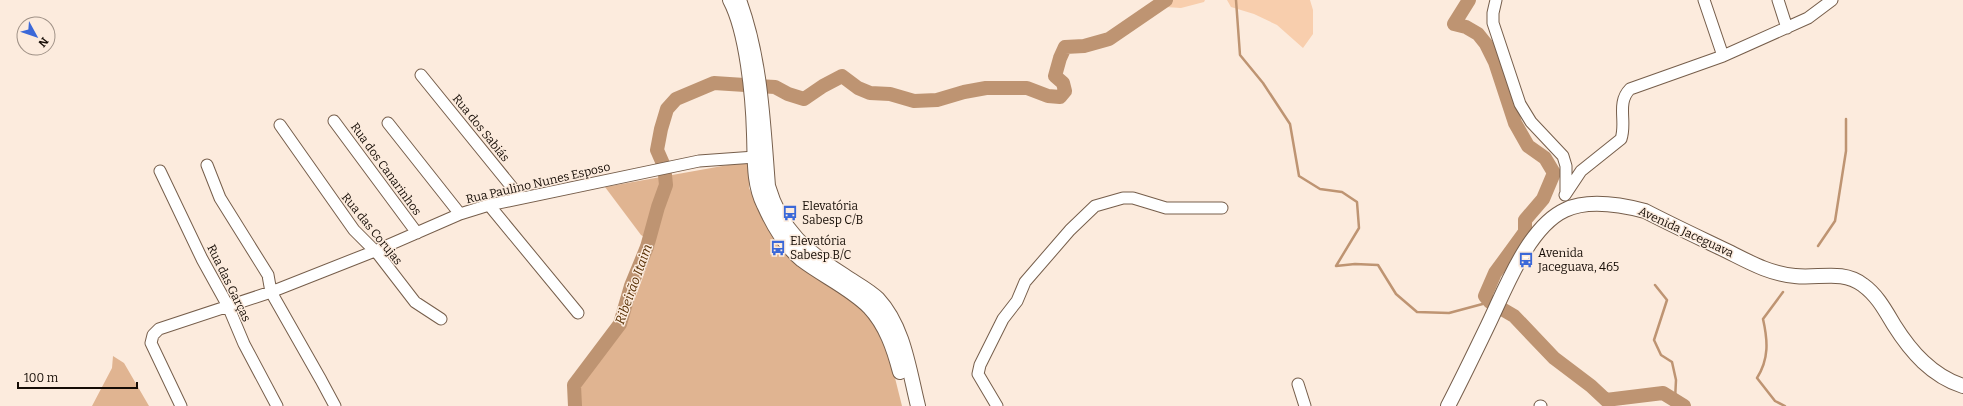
<svg xmlns="http://www.w3.org/2000/svg" width="1963" height="406" font-family="Bitter,serif">
<style>
.green{fill:#f8cead}
.forest{fill:#e0b491}
.lines{fill:none;stroke-linecap:round;stroke-linejoin:round}
.stream{stroke:#be9472;stroke-width:2.5}
.river{stroke:#be9472;stroke-width:14}
.minor-casing{stroke:#765e4b;stroke-width:13}
.major-casing{stroke:#765e4b;stroke-width:16}
.minor{stroke:#fff;stroke-width:11}
.major{stroke:#fff;stroke-width:14}
.labels{text-anchor:middle;stroke-width:3;stroke-linejoin:round;paint-order:stroke}
.street-label{font-size:12px;fill:#150c05;stroke:#fcebdd}
.poi-label{font-size:12px;fill:#150c05;stroke:#fcebdd;text-anchor:start}
.water-label{font-size:13px;font-style:italic;fill:#572e02;stroke:#fcebdd}
</style>
<rect width="100%" height="100%" fill="#fcebdd"/>
<path class="green" d="M1169,0H1205L1204,2L1181,8L1165,7Z
M1227,0H1310L1313,10V34L1303,48L1277,25L1254,14L1231,7Z"/>
<path class="forest" d="M749,163V188L775,240L864,309L882,339L890,358L902,406H581L579,388L625,326L655,244L641,235L605,187L728,165Z
M113,356L124,363L149,406H92L112,368Z"/>
<g class="lines">
<path class="stream" d="M1236,0L1240,55L1263,83L1290,124L1299,176L1320,189L1342,192L1357,202L1359,228L1336,266L1355,264L1378,265L1396,294L1417,312L1449,313L1490,302
M1818,246L1835,221L1846,151V119
M1655,285L1667,300L1654,340L1661,355L1672,362L1676,380L1675,400
M1783,292L1763,319C1768,341 1769,359 1757,378L1775,401L1785,406"/>
<path class="river" d="M1469,0L1454,24L1466,27L1478,34L1486,44L1495,62L1515,123L1528,146L1545,158L1554,173L1543,199L1525,220V232L1495,273L1485,296L1490,302L1514,316L1554,358L1591,386L1606,400L1663,393L1684,406
M664,166L657,150L661,129L667,109L676,99L714,83L775,87L788,94L804,99L823,86L842,76L858,88L870,93L890,94L914,101L937,100L964,92L986,88H1027L1048,96L1060,97L1065,91L1063,83L1055,76L1060,58L1065,47L1084,46L1109,39L1166,0
M575,406L574,385L620,324L631,286L647,247L658,207L666,185L665,175"/>
<defs>
<path id="minor" d="M1496,0L1493,13V23L1520,104L1531,122L1563,156L1566,166V193
M1704,0L1723,56
M1778,0L1787,28
M421,75L520,197
M334,121L417,233
M388,123L460,214
M280,125L354,230L378,254L415,302L441,319
M207,165L220,198L268,275L271,292L321,380L335,406
M160,171L202,259L228,306L244,344L277,406
M1565,195L1581,171L1621,139C1627,122 1616,103 1630,89L1723,56L1808,18L1832,0
M489,205L578,313
M1298,384L1305,406
M181,406L151,343L153,335L159,329L271,292L375,251L460,214L489,205L699,161L755,157
M997,406L978,374L980,365L1003,319L1017,301L1025,282L1070,230L1095,206L1123,198H1133L1166,208H1222
M1540,406H1541"/>
<path id="major" d="M730,0C747,32 753,97 754,134C755,158 753,183 764,205C773,225 785,246 802,260C823,276 850,288 869,307C886,325 894,349 900,372
M739,0C761,60 763,123 768,186C781,231 807,252 845,276C855,283 869,290 878,299C904,327 909,370 918,406
M1448,406C1462,379 1475,352 1488,325C1505,290 1528,227 1565,210C1588,199 1622,205 1645,211C1672,225 1700,238 1727,251C1749,262 1770,274 1795,276C1818,279 1842,269 1863,285C1877,295 1885,310 1894,325C1911,352 1932,376 1963,386"/>
</defs>
<use href="#minor" class="minor-casing"/>
<use href="#major" class="major-casing"/>
<use href="#minor" class="minor"/>
<use href="#major" class="major"/>
</g>
<defs>
<symbol id="bus-bare" viewBox="-9 -9 18 18"><path d="M-5-6H5V4H4V6H2V4H-2V6H-4V4H-5ZM-3.5-4V0h7V-4ZM-3.5 1.2v1.5H-2V1.2ZM2 1.2v1.5H3.5V1.2Z" fill="#3b68d8" stroke="#fcebdd" stroke-width="2.5" paint-order="stroke"/></symbol>
</defs>
<g fill-rule="evenodd">
<use href="#bus-bare" x="779" y="202" width="22" height="22"/>
<use href="#bus-bare" x="767" y="237" width="22" height="22"/>
<use href="#bus-bare" x="1515" y="249" width="22" height="22"/>
</g>
<g class="labels">
<g class="street-label">
<text transform="translate(481 128) rotate(51)" y="4">Rua dos Sabiás</text>
<text transform="translate(386 169) rotate(54)" y="4">Rua dos Canarinhos</text>
<text transform="translate(538 183) rotate(-13)" y="4">Rua Paulino Nunes Esposo</text>
<text transform="translate(372 229) rotate(51)" y="4">Rua das Corujas</text>
<text transform="translate(1686 232) rotate(25)" y="4">Avenida Jaceguava</text>
<text transform="translate(229 283) rotate(64)" y="4">Rua das Garças</text>
</g>
<g class="poi-label">
<text x="802" y="210">Elevatória<tspan x="802" dy="14">Sabesp C/B</tspan></text>
<text x="790" y="245">Elevatória<tspan x="790" dy="14">Sabesp B/C</tspan></text>
<text x="1538" y="257">Avenida<tspan x="1538" dy="14">Jaceguava, 465</tspan></text>
</g>
<g class="water-label">
<text transform="translate(633 284) rotate(-70)" y="5">Ribeirão Itaim</text>
</g>
</g>
<g transform="translate(36 36) rotate(130)"><circle r="19" fill="#fcebdd" stroke="#a09287"/>
<path d="M0-3L7 15L0 10L-7 15Z" fill="#3b68d8"/>
<text y="-6" font-size="11" font-weight="bold" text-anchor="middle" fill="#150c05">N</text>
</g>
<path d="M18 382v6h119v-6" fill="none" stroke="#150c05" stroke-width="2"/>
<text x="24" y="382" font-size="12" fill="#150c05" stroke="#fcebdd" stroke-width="3" paint-order="stroke">100 m</text>
</svg>
